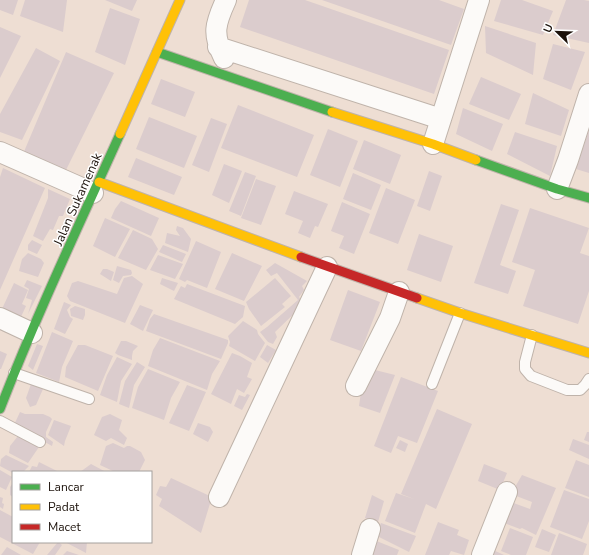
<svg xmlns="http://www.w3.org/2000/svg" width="589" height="555" font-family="'Nunito Sans',sans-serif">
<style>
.building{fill:#dbcccd}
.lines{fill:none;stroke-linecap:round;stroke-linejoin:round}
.lane-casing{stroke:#bfb3aa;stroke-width:12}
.street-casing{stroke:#bfb3aa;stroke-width:22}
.fast-casing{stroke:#bfb3aa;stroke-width:11}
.slow-casing{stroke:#bfb3aa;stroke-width:11}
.jam-casing{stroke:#bfb3aa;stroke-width:11}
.lane{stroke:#fcfaf8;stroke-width:10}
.street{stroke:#fcfaf8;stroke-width:20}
.fast{stroke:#4caf50;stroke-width:9}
.slow{stroke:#ffc107;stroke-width:9}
.jam{stroke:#c62828;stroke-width:9}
.labels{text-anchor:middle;stroke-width:3;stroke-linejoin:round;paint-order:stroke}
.street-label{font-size:13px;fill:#1c120b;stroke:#fff}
</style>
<rect width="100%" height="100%" fill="#eeded3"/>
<path class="building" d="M0,0H18L13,15L0,10Z
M25,0H67L63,32L20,16Z
M105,0H137L132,11Z
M249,0H305L449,50L434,94L240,27Z
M322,0H439L464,9L451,45Z
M501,0H522L553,11L543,35L494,21Z
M566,0H584L589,1V43L553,35Z
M110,8L140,19L125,65L95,52Z
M485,26L536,43L533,75L486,53Z
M0,27L21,36L0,78Z
M553,44L585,52L571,90L543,79Z
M36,48L60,61L22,140L0,132V114Z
M66,52L114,73L65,172L23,154Z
M481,77L521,94L509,120L469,104Z
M161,79L195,92L185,117L151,104Z
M533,93L569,110L561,136L525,124Z
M238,105L314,135L297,177L221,148Z
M463,108L503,124L492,151L456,134Z
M149,117L197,136L184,168L136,149Z
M211,118L227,124L209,172L192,165Z
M328,129L358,141L340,187L310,175Z
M589,130V173L576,169Z
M515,132L557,146L550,176L507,154Z
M364,140L401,155L390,184L353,169Z
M136,158L182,177L174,195L128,177Z
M224,164L242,171L229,203L212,195Z
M3,168L45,188L0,290V177Z
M429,171L442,176L430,211L417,206Z
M245,172L256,176L241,216L229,211Z
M353,173L381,185L371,210L343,199Z
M256,179L276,186L261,225L241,218Z
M386,188L415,200L398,244L369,233Z
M48,189L70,199L63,216H59L53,230L50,229L43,241L33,236L48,198Z
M294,191L328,204L318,227L315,226L310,238L298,233L303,221L285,214Z
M121,201L159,218L151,236L111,218L115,209Z
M342,202L370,214L354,254L339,248L344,236L331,231Z
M501,204L519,210L500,265L516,271L508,294L474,283Z
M530,208L589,228L580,253L589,256V291L578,324L523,306L535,270L512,262Z
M105,218L130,229L115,257L93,246Z
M177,226L183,228L191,239L188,252L165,243L167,233L180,236L176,230Z
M133,230L152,239L158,249L146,270L118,258Z
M419,234L453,246L441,282L407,270Z
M32,240L42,245L37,254L28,250V245Z
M196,241L221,252L207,288L187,280L185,282L179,279Z
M163,245L186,254L182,262L159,252Z
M28,253L41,259L44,263L38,277L19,271L22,259Z
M232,253L262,266L244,301L215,289Z
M158,255L183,264L175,279L150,270Z
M275,263L307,281L302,286L304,290L299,297L304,304L275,332L277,337L273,344L268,342L260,332L267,327L298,300L277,273L271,276L266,270Z
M117,266L131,270L132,273L131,275L123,276L119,283L113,280Z
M103,269H107L114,272L111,281L100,274Z
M132,276L143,284L125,323L70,301L67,296L72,283L78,281L117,294L124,278Z
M162,278L178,283L174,291L160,284Z
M275,278L291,296L282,304L285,307L261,326L249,309L246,302Z
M27,280L42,286L28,314L32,300L26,298L29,289L24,286Z
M14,283L28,290L22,304L26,306L20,319L1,311Z
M187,284L245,306L243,317L235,324L174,299L181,286L185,288Z
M348,290L380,302L361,351L330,340Z
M64,302L71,305L67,310L70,317L73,319L65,334L54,329Z
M140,305L153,310L143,331L130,324Z
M75,306L85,309V315L83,320L71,316L70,309Z
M154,314L228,340V343L221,359L146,331L150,319Z
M243,321L257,330L258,334L265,343L255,361L229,346L230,342L228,336Z
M52,332L73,341L62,367L59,382L36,373Z
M160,338L220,361L212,374L207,390L148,366L153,350Z
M121,341H126L138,346L133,351L132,356V360L118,355L115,353Z
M37,344L43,346L33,370L28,366Z
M78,345H85L113,356L98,391L65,377L66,367Z
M267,345L276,350L268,363L260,357Z
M0,351L7,354L1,369H0Z
M232,353L240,356L252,363L247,377L252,379L244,393L237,389L231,404L211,394Z
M117,357L132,364L121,381L117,402L100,395L107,375Z
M137,362L145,367L134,385L129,408L119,404L125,381Z
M148,369L180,382L171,398L164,420L132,408L138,387Z
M371,369L395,375L380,413L359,406L362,385Z
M401,377L438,391L417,443L398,436L391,453L374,446Z
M31,384L43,389L36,405L30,407L26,398Z
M187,385L206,392L189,431L169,423Z
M247,394L250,395L242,410L234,406L239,395L245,397Z
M437,409L472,424L436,509L426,504L415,533L385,521L396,493L414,499L401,494Z
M20,412L25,414H43L50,417L52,419L46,432V437L53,442L52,446L14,425Z
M110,414L122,420L119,430L127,438L124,445L111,438L106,441L94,435L102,417Z
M54,420L71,426L65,441L64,446L48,435Z
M198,423L210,427L213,432L208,442L193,434Z
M587,432H589V442L584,440Z
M18,436L39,447L28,463L9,453L10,446Z
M573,439L589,445V459L569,450Z
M400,440L408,444L405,452L396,448Z
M113,443L124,448L127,446H130L141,452L145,460L139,472H115L100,465L106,446Z
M6,455L29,466L23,472L13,473L0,466L1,459Z
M576,460L589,465V497L565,488Z
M39,462L59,472H29L32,466L37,467Z
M91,464L106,472H80Z
M484,464L507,473L500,490L478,481Z
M0,470L12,477L6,490L0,487Z
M522,475L556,488L536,535L522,528L520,529L499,521L508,501L530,509L532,502L511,494Z
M171,478L212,497L201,533L159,506L162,499L156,495L160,486L166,487Z
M13,483V497L10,495V487Z
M564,490L589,499V521L582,539L550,527Z
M372,495L384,501L378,522L365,518Z
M0,497L3,498L2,503L4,504L3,509L0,507Z
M0,510L13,517V542H40L33,554L0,537Z
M438,522L459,530L457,535L469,540L464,555L451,551L449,555H425Z
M381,523L416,536L409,552L375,535Z
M510,528L533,537L526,555H511L501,551Z
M542,529L556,535L549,552L535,547Z
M559,533L587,544L583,555H551Z
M374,540L399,550L397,555H368Z
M58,542L62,545L55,555H47Z
M65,542H87L86,553Z
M7,547L21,555H1Z
M491,549L504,555H489Z
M67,551L79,555H63Z"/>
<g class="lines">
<defs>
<path id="lane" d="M532,335L525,362V369L531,376L567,390H580L585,385L589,379
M14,373L89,399
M432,384L460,313
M0,421L40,442"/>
<path id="street" d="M218,47L441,119
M224,58C212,34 215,24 226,0
M433,144L479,0
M0,152L93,193
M557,189L568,160L589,94
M0,318L32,333
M356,386L390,318L399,292
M219,497L327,267
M362,555L370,529
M482,555L507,492"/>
<path id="fast" d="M157,52L332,112
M476,160L557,189L589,198
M0,409C36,316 79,225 120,134"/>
<path id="slow" d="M332,112L433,144L476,160
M120,134L180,0
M99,182L301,257
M417,298L460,313L589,353"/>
<path id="jam" d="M301,257L417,298"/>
</defs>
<use href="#lane" class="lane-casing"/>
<use href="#street" class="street-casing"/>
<use href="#fast" class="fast-casing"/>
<use href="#slow" class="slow-casing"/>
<use href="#jam" class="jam-casing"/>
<use href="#lane" class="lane"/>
<use href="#street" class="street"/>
<use href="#fast" class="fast"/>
<use href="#slow" class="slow"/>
<use href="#jam" class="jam"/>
</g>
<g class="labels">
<g class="street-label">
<text transform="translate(77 199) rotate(-66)" y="5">Jalan Sukamenak</text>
</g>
</g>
<rect x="12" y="471" width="140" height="72" fill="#ffffff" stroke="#a4a09d"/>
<rect x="20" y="484" width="20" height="6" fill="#4caf50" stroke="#a4a09d"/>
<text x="48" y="491" font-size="12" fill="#1c120b">Lancar</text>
<rect x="20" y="504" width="20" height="6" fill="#ffc107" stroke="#a4a09d"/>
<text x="48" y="511" font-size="12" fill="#1c120b">Padat</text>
<rect x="20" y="524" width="20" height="6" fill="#c62828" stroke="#a4a09d"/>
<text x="48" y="531" font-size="12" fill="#1c120b">Macet</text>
<g transform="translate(557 32) rotate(293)" stroke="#ffffff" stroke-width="3" paint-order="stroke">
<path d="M0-3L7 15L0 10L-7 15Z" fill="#1c120b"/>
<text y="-6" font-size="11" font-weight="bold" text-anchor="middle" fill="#1c120b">U</text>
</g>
</svg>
